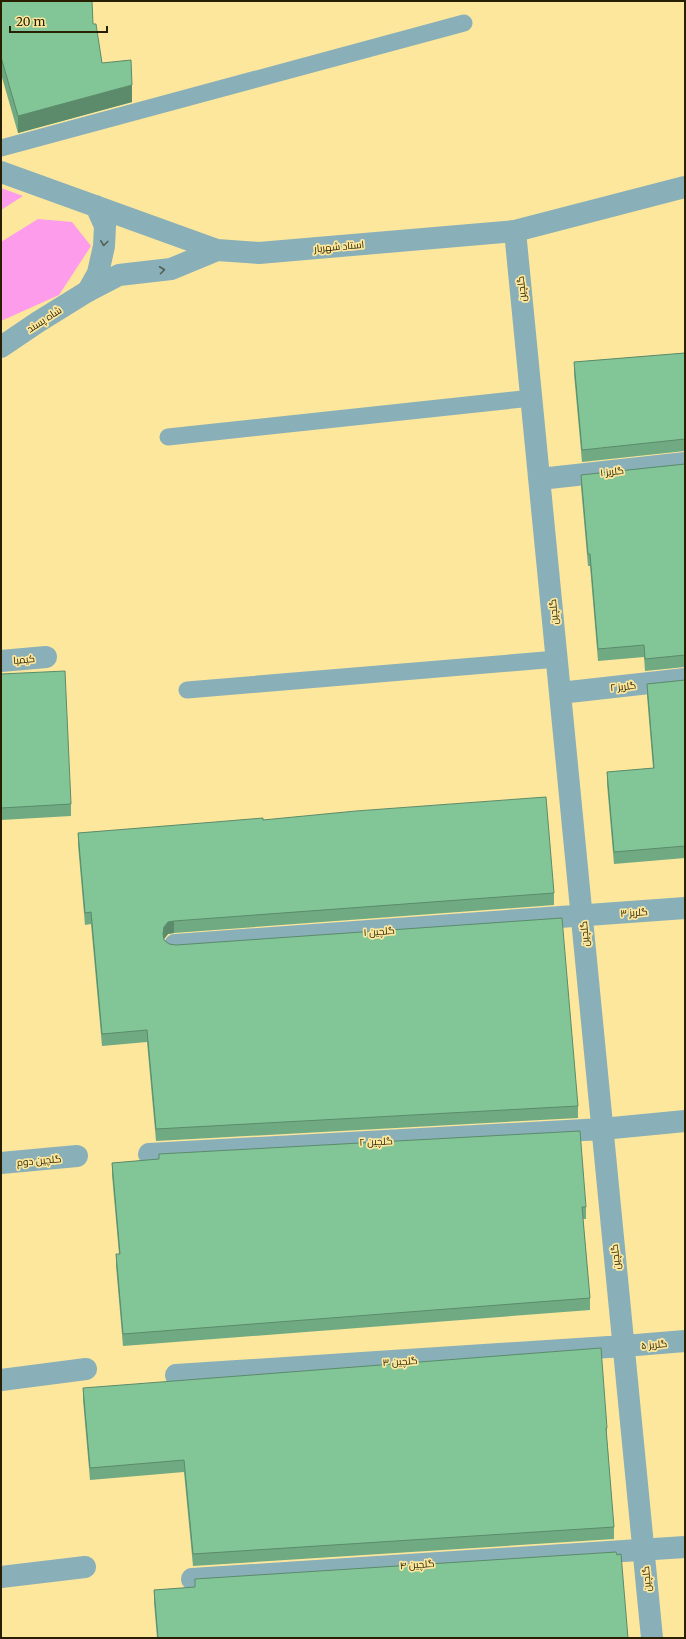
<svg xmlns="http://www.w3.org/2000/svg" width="686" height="1639" font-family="Merriweather,Cairo,serif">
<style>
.green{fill:#fc9ceb}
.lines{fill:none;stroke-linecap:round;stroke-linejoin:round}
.service{stroke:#89afb8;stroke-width:17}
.minor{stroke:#89afb8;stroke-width:22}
.tertiary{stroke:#89afb8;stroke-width:22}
.wall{fill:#70aa83}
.shaded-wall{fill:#5b8b6a}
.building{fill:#82c698;stroke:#5b8b6a}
.oneway{stroke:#546053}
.labels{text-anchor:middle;stroke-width:3.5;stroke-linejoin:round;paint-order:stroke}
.street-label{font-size:10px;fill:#281f01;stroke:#fce79d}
</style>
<rect width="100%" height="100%" fill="#fce79d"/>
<path class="green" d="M1,188L23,196L1,210Z
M38,219L72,222L91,246L59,295L1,321V242Z"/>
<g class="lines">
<path class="service" d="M1,148L464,23
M168,437L532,398
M187,690L557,659"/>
<path class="minor" d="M515,231L652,1638
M1,347L38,322L88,291
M540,479L685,463
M1,661L46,657
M560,693L685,679
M175,945L685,908
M149,1154L602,1129L685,1121
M1,1163L77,1156
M176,1375L624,1346L685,1341
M1,1380L86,1369
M1,1577L85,1567
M192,1579L685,1547"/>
<path class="tertiary" d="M1,172L217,250L259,253L515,231L685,187
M96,206L105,226L104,246L98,273L88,291L119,275L171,269L217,250"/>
</g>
<path class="wall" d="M1,1L93,24L102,63L132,102L18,133L1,74Z
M685,353V451L582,462L574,374V362Z
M685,464V667L645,671L644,657L598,661L590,566H588L581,487V475Z
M1,674L71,804V816L1,820Z
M685,680V858L614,864L607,784V772L653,768L647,696V684Z
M263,820L554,893V905L174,933L168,934L164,939V940L169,944L578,1106V1118L156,1141L147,1042L102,1046L91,924L85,925L78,845V833Z
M159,1154L586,1207V1219H583L590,1298V1310L123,1346L116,1266V1254H119L112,1175V1163L159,1159Z
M83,1388L607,1428V1440L614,1527V1539L193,1566L184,1472L90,1480L83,1400Z
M195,1579L628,1638H157L154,1602V1590L195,1587Z"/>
<path class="shaded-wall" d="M132,85V102L18,133V116Z
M174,921V933L168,934L164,939L163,934L164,927L168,922Z"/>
<path class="building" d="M1,1H92L93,24H96L102,63L131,60L132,85L18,116L1,57Z
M685,353V439L582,450L574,362Z
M685,464V655L645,659L644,645L598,649L590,554H588L581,475Z
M65,671L71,804L1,808V674Z
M685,680V846L614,852L607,772L654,768L647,684Z
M546,797L554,893L174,921L168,922L164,927L163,934L164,940L169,944L176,945L562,918L578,1106L156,1129L147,1030L102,1034L91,912L85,913L78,833L215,822L263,818V820L356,811Z
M580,1131L586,1207H582L590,1298L123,1334L116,1254H120L112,1163L159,1159V1154Z
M601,1348L607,1428H606L614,1527L193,1554L184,1460L90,1468L83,1388Z
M616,1552L617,1555L621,1554L628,1638H158L154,1590L195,1587V1579Z"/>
<defs><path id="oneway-chevron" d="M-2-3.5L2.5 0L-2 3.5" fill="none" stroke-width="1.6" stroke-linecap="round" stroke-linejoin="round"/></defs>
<g class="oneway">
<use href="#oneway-chevron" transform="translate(104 243) rotate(97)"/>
<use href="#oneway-chevron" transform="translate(162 270) rotate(-7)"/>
</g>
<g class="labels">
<g class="street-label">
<text transform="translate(339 246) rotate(-5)" y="4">استاد شهریار</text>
<text transform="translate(521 289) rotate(-96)" y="4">گلچین</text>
<text transform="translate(44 319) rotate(-33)" y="4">شاه پسند</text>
<text transform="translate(612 471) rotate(-6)" y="4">گلریز ۱</text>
<text transform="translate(553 612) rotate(-95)" y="4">گلچین</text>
<text transform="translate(24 659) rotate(-5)" y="4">کیمیا</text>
<text transform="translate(623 686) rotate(-6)" y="4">گلریز ۲</text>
<text transform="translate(634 912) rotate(-4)" y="4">گلریز ۳</text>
<text transform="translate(379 931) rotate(-4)" y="4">گلچین ۱</text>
<text transform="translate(584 934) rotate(-95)" y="4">گلچین</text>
<text transform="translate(376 1141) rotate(-3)" y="4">گلچین ۲</text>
<text transform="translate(39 1160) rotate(-5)" y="4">گلچین دوم</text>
<text transform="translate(615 1257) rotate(-96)" y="4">گلچین</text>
<text transform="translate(654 1344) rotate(-5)" y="4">گلریز ۵</text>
<text transform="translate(400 1361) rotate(-4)" y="4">گلچین ۳</text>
<text transform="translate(417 1564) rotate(-4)" y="4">گلچین ۴</text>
<text transform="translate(646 1579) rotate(-95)" y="4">گلچین</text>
</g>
</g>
<rect width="686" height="1639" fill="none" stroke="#281f01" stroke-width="4"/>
<path d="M10 26v6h97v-6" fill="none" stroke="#281f01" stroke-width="2"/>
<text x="16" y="26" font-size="12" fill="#281f01" stroke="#fce79d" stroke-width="3" paint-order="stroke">20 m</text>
</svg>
